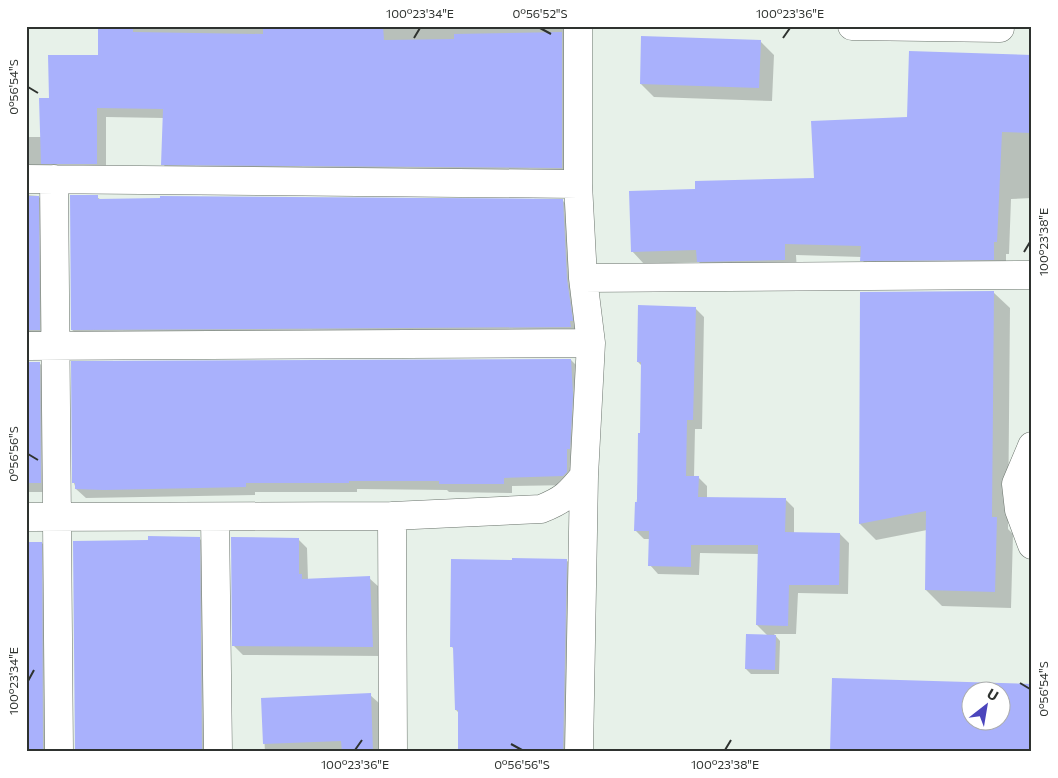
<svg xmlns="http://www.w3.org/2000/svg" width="1058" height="778" font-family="Commissioner,sans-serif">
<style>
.shadow{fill:#0003;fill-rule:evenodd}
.building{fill:#a9b1fc;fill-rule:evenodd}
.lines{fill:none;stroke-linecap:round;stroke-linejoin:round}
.minor-casing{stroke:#6a736c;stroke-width:29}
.minor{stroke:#fff;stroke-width:28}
.ticks{fill:none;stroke:#2e322f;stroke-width:2}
.neatline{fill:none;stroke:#2e322f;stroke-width:2}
.ticks-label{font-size:12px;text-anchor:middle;fill:#2e322f}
</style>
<rect width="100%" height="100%" fill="#e7f1e9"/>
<path class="shadow" d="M100,26H575L571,177L172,174L163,164L164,118L106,117V173L26,176V137H41L50,99L99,57Z
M760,41L774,55L772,101L654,97L641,84Z
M1032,56V198L1011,199L1009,254H1006V271L874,272L862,260V257L796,255L797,272L710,273L699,262L644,264L632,251L696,191L816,180L908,118Z
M26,195L38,196L48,206L49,339L26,343Z
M97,197L101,200L563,201L572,210L581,330L82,339L72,330Z
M993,292L1010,308L1008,529L1013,534L1011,608L942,606L926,590L927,530L876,540L860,524L862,293Z
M695,308L704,317L702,429H695L694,477H698L707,486V498L785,499L794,508V534H840L849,543L848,594L798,593L796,634H774L780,641L779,674H751L746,669L768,636L757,625L759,554L700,553L699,575L658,574L650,565V539H644L635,530L641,434L642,366L638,362Z
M571,360L580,369L573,485L512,486V493L449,492L447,490L357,489V492H255V495L86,498L76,489L74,483Z
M26,362L39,363L49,372L50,492H26Z
M199,538L208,547L210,752H76Z
M298,539L307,548L308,580L369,578L379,587L382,656L243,655L234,646Z
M26,542H41L50,551L52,752H26Z
M566,560L576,569L572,752H459V713L456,710L455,650L452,647Z
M833,679L1032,685V752ZM970,690H1000V720H970Z
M370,695L379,703L381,752H265L262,699Z"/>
<path class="building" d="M98,26H133V32L263,34V26H383L384,40L454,39V34L562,32V168L161,165L163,109L97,108V164H41L39,98H49L48,55H98Z
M641,36L761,40L759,88L640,84Z
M909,51L1032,55V133L1002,132L997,242H994V260L860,261L861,246L785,244V260L697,262L696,250L631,252L629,191L695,189V181L814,178L811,121L907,117Z
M70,195H98V199L160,198V196L563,199L567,279L573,321H570L571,327L71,330Z
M26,196H39L40,330H26Z
M994,291L992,517H997L995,592L925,590L926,511L859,524L860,292Z
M638,305L696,307L693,420H687L686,476H699L698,497L786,498L785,532L840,533L839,585H789L788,626L756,625L758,545H691V567L648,566L649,531H634L635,502H637L638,433H640L641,362H637Z
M571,359L573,395L570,449H567V472L563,476L504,478V484H439V481H349V483H246V487L104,490L75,489V483H72L71,361Z
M26,362H40L41,483H26Z
M148,536L200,537L202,752H75L73,541L148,540Z
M231,537L299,538V574H302V579L370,576L373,647L232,646Z
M26,542H42L43,752H26Z
M512,558L567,559L563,752H458V710H455L453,647H450L451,559L512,560Z
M746,634L776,635L775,670L745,669Z
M832,678L1032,684V752H830ZM970,690H1000V720H970Z
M371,693L373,752H342L341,741L263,744L261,698Z"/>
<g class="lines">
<defs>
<path id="minor" d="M852,26L1000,28
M26,179L578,184
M54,179L59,752
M583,278L1032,275
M26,346L591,343
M1032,446L1016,484L1019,510L1032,545
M26,517L392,516
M215,517L218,752
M393,752L392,516L541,509C564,500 569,494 584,476L591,343L583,278L578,184V26
M579,752L584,476"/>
</defs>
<use href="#minor" class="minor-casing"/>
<use href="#minor" class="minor"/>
</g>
<path class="ticks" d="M540,28L551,34M414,38L420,28M783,38L790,28M28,87L38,93M1024,252L1030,242M28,454L38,460M28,681L34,670M1020,683L1030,689M511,744L522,750M355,750L362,740M725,750L731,740"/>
<rect width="1058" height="778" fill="none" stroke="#ffffff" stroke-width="55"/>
<g transform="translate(986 706) rotate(31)"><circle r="24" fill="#ffffff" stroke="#abadac"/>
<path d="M0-4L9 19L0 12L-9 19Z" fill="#4b45bc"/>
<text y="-8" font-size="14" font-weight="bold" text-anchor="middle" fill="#2e322f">U</text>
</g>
<rect x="28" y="28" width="1002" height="722" class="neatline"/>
<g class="ticks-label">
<text x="420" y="18">100°23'34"E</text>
<text x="540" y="18">0°56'52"S</text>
<text x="790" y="18">100°23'36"E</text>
<text transform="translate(14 87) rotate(-90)" y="4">0°56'54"S</text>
<text transform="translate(1044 242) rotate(-90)" y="4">100°23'38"E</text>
<text transform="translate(14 454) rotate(-90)" y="4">0°56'56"S</text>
<text transform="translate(14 681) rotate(-90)" y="4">100°23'34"E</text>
<text transform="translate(1044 689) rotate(-90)" y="4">0°56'54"S</text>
<text x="355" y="769">100°23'36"E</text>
<text x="522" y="769">0°56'56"S</text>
<text x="725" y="769">100°23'38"E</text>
</g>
</svg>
